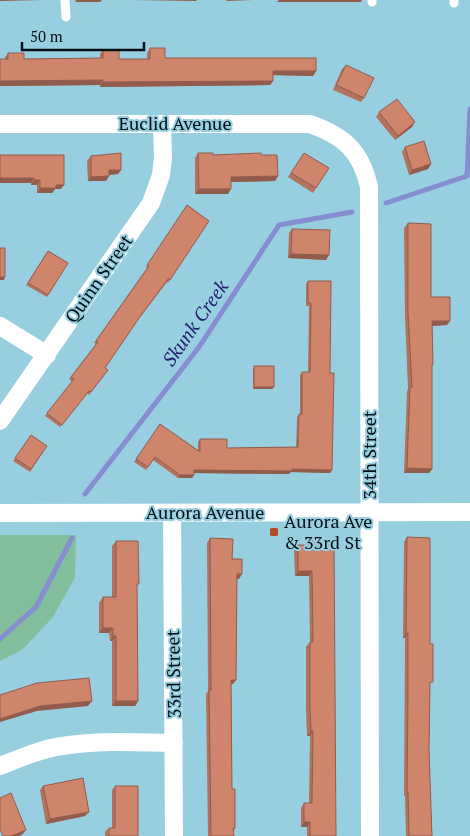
<svg xmlns="http://www.w3.org/2000/svg" width="470" height="836" font-family="'PT Serif',serif">
<style>
.green{fill:#83bf9c}
.lines{fill:none;stroke-linecap:round;stroke-linejoin:round}
.stream{stroke:#868dd0;stroke-width:5}
.service{stroke:#fff;stroke-width:9}
.minor{stroke:#fff;stroke-width:18}
.wall{fill:#b2725d}
.shaded-wall{fill:#915c4c}
.building{fill:#cf846c;stroke:#915c4c}
.poi-dot{fill:#b44c2a;stroke:#98cfe0;stroke-width:2}
.labels{text-anchor:middle;stroke-width:4;stroke-linejoin:round;paint-order:stroke}
.street-label{font-size:18px;fill:#000f15;stroke:#98cfe0}
.poi-label{font-size:18px;fill:#000f15;stroke:#98cfe0;text-anchor:start}
.water-label{font-size:19px;font-style:italic;fill:#241f6c;stroke:#98cfe0}
</style>
<rect width="100%" height="100%" fill="#98cfe0"/>
<path class="green" d="M0,535H76L75,578L53,617L22,650L0,661Z"/>
<g class="lines">
<path class="stream" d="M386,203L467,176L470,109
M85,494L199,347L279,225L352,212
M0,639L36,607L72,538"/>
<path class="service" d="M65,0L66,17
M372,0V2
M454,3V0"/>
<path class="minor" d="M0,124H310C344,136 361,151 369,187L370,836
M0,326L47,355
M0,421L151,203L161,175L163,158L162,124
M0,513L470,512
M172,513L174,836
M0,766C20,758 41,749 62,746C99,740 137,742 174,743"/>
</g>
<path class="wall" d="M150,48L165,58L316,71L313,76L273,75V81L270,85L100,87V85L0,86V59H5V57L8,53L24,59L100,58V54L103,50L119,59H147V53Z
M346,65L364,98L361,102L333,90L342,69Z
M379,112L412,127L395,140L376,117Z
M405,147L431,164L428,169L409,175L402,152Z
M198,153L213,155H261L278,176L275,181L231,182L228,194H195V158Z
M304,153L329,168L313,193L288,177Z
M0,155L61,189H55L52,193H37V185H31V183H0Z
M91,156L121,170L118,174L109,175L106,181H88L87,161Z
M187,205L209,221L168,283L167,282L138,320L105,368L108,370L89,395L87,393L60,427L45,416L72,382L69,379L96,344L94,343L147,268L146,267Z
M408,223L431,297L447,325L432,326L433,364L432,367V469L429,473H404L407,391L408,389L405,317L404,228Z
M292,229L326,260L288,258L289,233Z
M48,251L68,263L47,297L26,285Z
M308,281L330,373L332,470L330,473L291,472L289,474L194,473V475L192,478H178L153,460L146,470L134,462L160,424L198,450V442L200,439L227,448L296,447L297,417L299,414H300V375L302,372H308L309,306H306V284Z
M254,366L274,387L272,389H253V369Z
M31,435L47,446L30,472L13,461Z
M407,537L430,685L429,750L432,836H406L405,796H404L405,638H403L404,542Z
M210,538L232,559L239,579H237L236,680L233,684H231L232,789L235,828L234,831V836H208L206,694L208,691L207,543Z
M313,540L336,836H307V827H301V808L304,803H309L310,736H307L306,712V647L310,642L309,576H295L294,550L298,545H309Z
M116,541L137,586L138,701L135,706H112V641H110L109,633H99V603L103,597H112V546Z
M43,786L85,816L46,824L40,790Z
M115,786L138,836H105V832L109,828H112V790Z"/>
<path class="shaded-wall" d="M0,0H43L0,1Z
M76,0H102L100,2H75Z
M132,0H197L196,1Z
M227,0H253L226,1Z
M279,0H362L361,2H277Z
M273,71H316L313,76L270,75Z
M103,80L100,85L0,86V81Z
M273,81L270,85L100,87L103,82Z
M415,122L412,127L395,140L398,136Z
M431,164L428,169L409,175L412,170Z
M109,170H121L118,174L106,175Z
M109,176L106,181H88L91,177Z
M278,176L275,181L228,182L231,177Z
M0,178H34L31,183H0Z
M34,180H40L37,185H31Z
M56,185H64L61,189H55L52,193H37L40,188Z
M199,189H231L228,194H195Z
M291,254L329,255L326,260L288,258Z
M0,277H5L4,280H0Z
M432,321H450L447,325L429,326Z
M254,387H274L272,389H253Z
M407,468L432,469L429,473H404Z
M292,469L332,470L330,473L291,472L289,474L192,473L194,470Z
M180,475H194L192,478H178Z
M298,571H312L309,576H295Z
M237,574H242L239,579H233Z
M103,628H113L109,633H99Z
M406,633H408L405,638H403Z
M113,636H116L112,641H110Z
M231,680H236L233,684H228Z
M92,701L88,706L37,711L0,722V719L40,706Z
M116,701H138L135,706H112Z
M311,731H313L310,736H307Z
M89,812L85,816L46,824L50,819Z
M304,822H310L307,827H301Z
M26,830L22,835L19,836H11Z"/>
<path class="building" d="M150,48H165V58H316V71H273V81L103,82V80L0,81V59H8V53H24V59L103,58V50H119V59H150Z
M346,65L374,78L364,98L336,85Z
M397,99L415,122L398,136L379,112Z
M424,141L431,164L412,170L405,147Z
M121,153V170H109V176L91,177V156Z
M198,153H213V155L261,153V155H277L278,176L231,177V189H199Z
M304,153L329,168L316,188L291,173Z
M0,155H64V185H56V188H40V180H34V178H0Z
M187,205L209,221L170,280L168,279L139,318L105,368L108,370L91,392L89,391L62,425L47,413L74,379L71,377L98,342L96,341L149,266L147,265Z
M408,223L431,224V297H450V321H432L433,364L432,365V469L407,468L410,387H412L408,312Z
M292,229L330,230L329,255L291,254Z
M0,248H5V277H0Z
M48,251L68,263L48,295L28,283Z
M308,281H331L330,373H334L332,470L292,469V471L194,470V475H180L155,457L148,467L136,459L160,424L200,452V439H227V448L298,447L299,414H302V372H310L311,303H308Z
M254,366H274V387H254Z
M31,435L47,446L31,469L15,458Z
M407,537L430,538V644H433V682H430L429,750L432,836H409L408,792H407L408,697V633H406Z
M210,538L233,539L232,559H242V574H237L236,680H231L232,789H235V828H233L234,836H211L209,690H211Z
M313,540H334L336,836H310V822H304V803H312L313,731H311L310,708V642H313L312,571H298V545H313Z
M116,541H138L139,584H137L138,701H116V636H113V628H103V597H116Z
M89,678L92,701L40,706L0,719V695L37,683Z
M83,778L89,812L50,819L43,786Z
M115,786H138V836H109V828H115Z
M11,793L26,830L11,836H3L0,829V798Z"/>
<rect class="poi-dot" x="269" y="527" width="10" height="10" rx="2.5"/>
<g class="labels">
<g class="street-label">
<text x="175" y="130">Euclid Avenue</text>
<text transform="translate(99 279) rotate(-55)" y="6">Quinn Street</text>
<text transform="translate(370 455) rotate(-90)" y="6">34th Street</text>
<text x="205" y="519">Aurora Avenue</text>
<text transform="translate(174 674) rotate(-91)" y="6">33rd Street</text>
</g>
<g class="poi-label">
<text x="284" y="528">Aurora Ave<tspan x="284" dy="21">&amp; 33rd St</tspan></text>
</g>
<g class="water-label">
<text transform="translate(195 323) rotate(-55)" y="7">Skunk Creek</text>
</g>
</g>
<path d="M22 42v8h122v-8" fill="none" stroke="#000f15" stroke-width="2.5"/>
<text x="30" y="42" font-size="15" fill="#000f15" stroke="#98cfe0" stroke-width="4" paint-order="stroke">50 m</text>
</svg>
